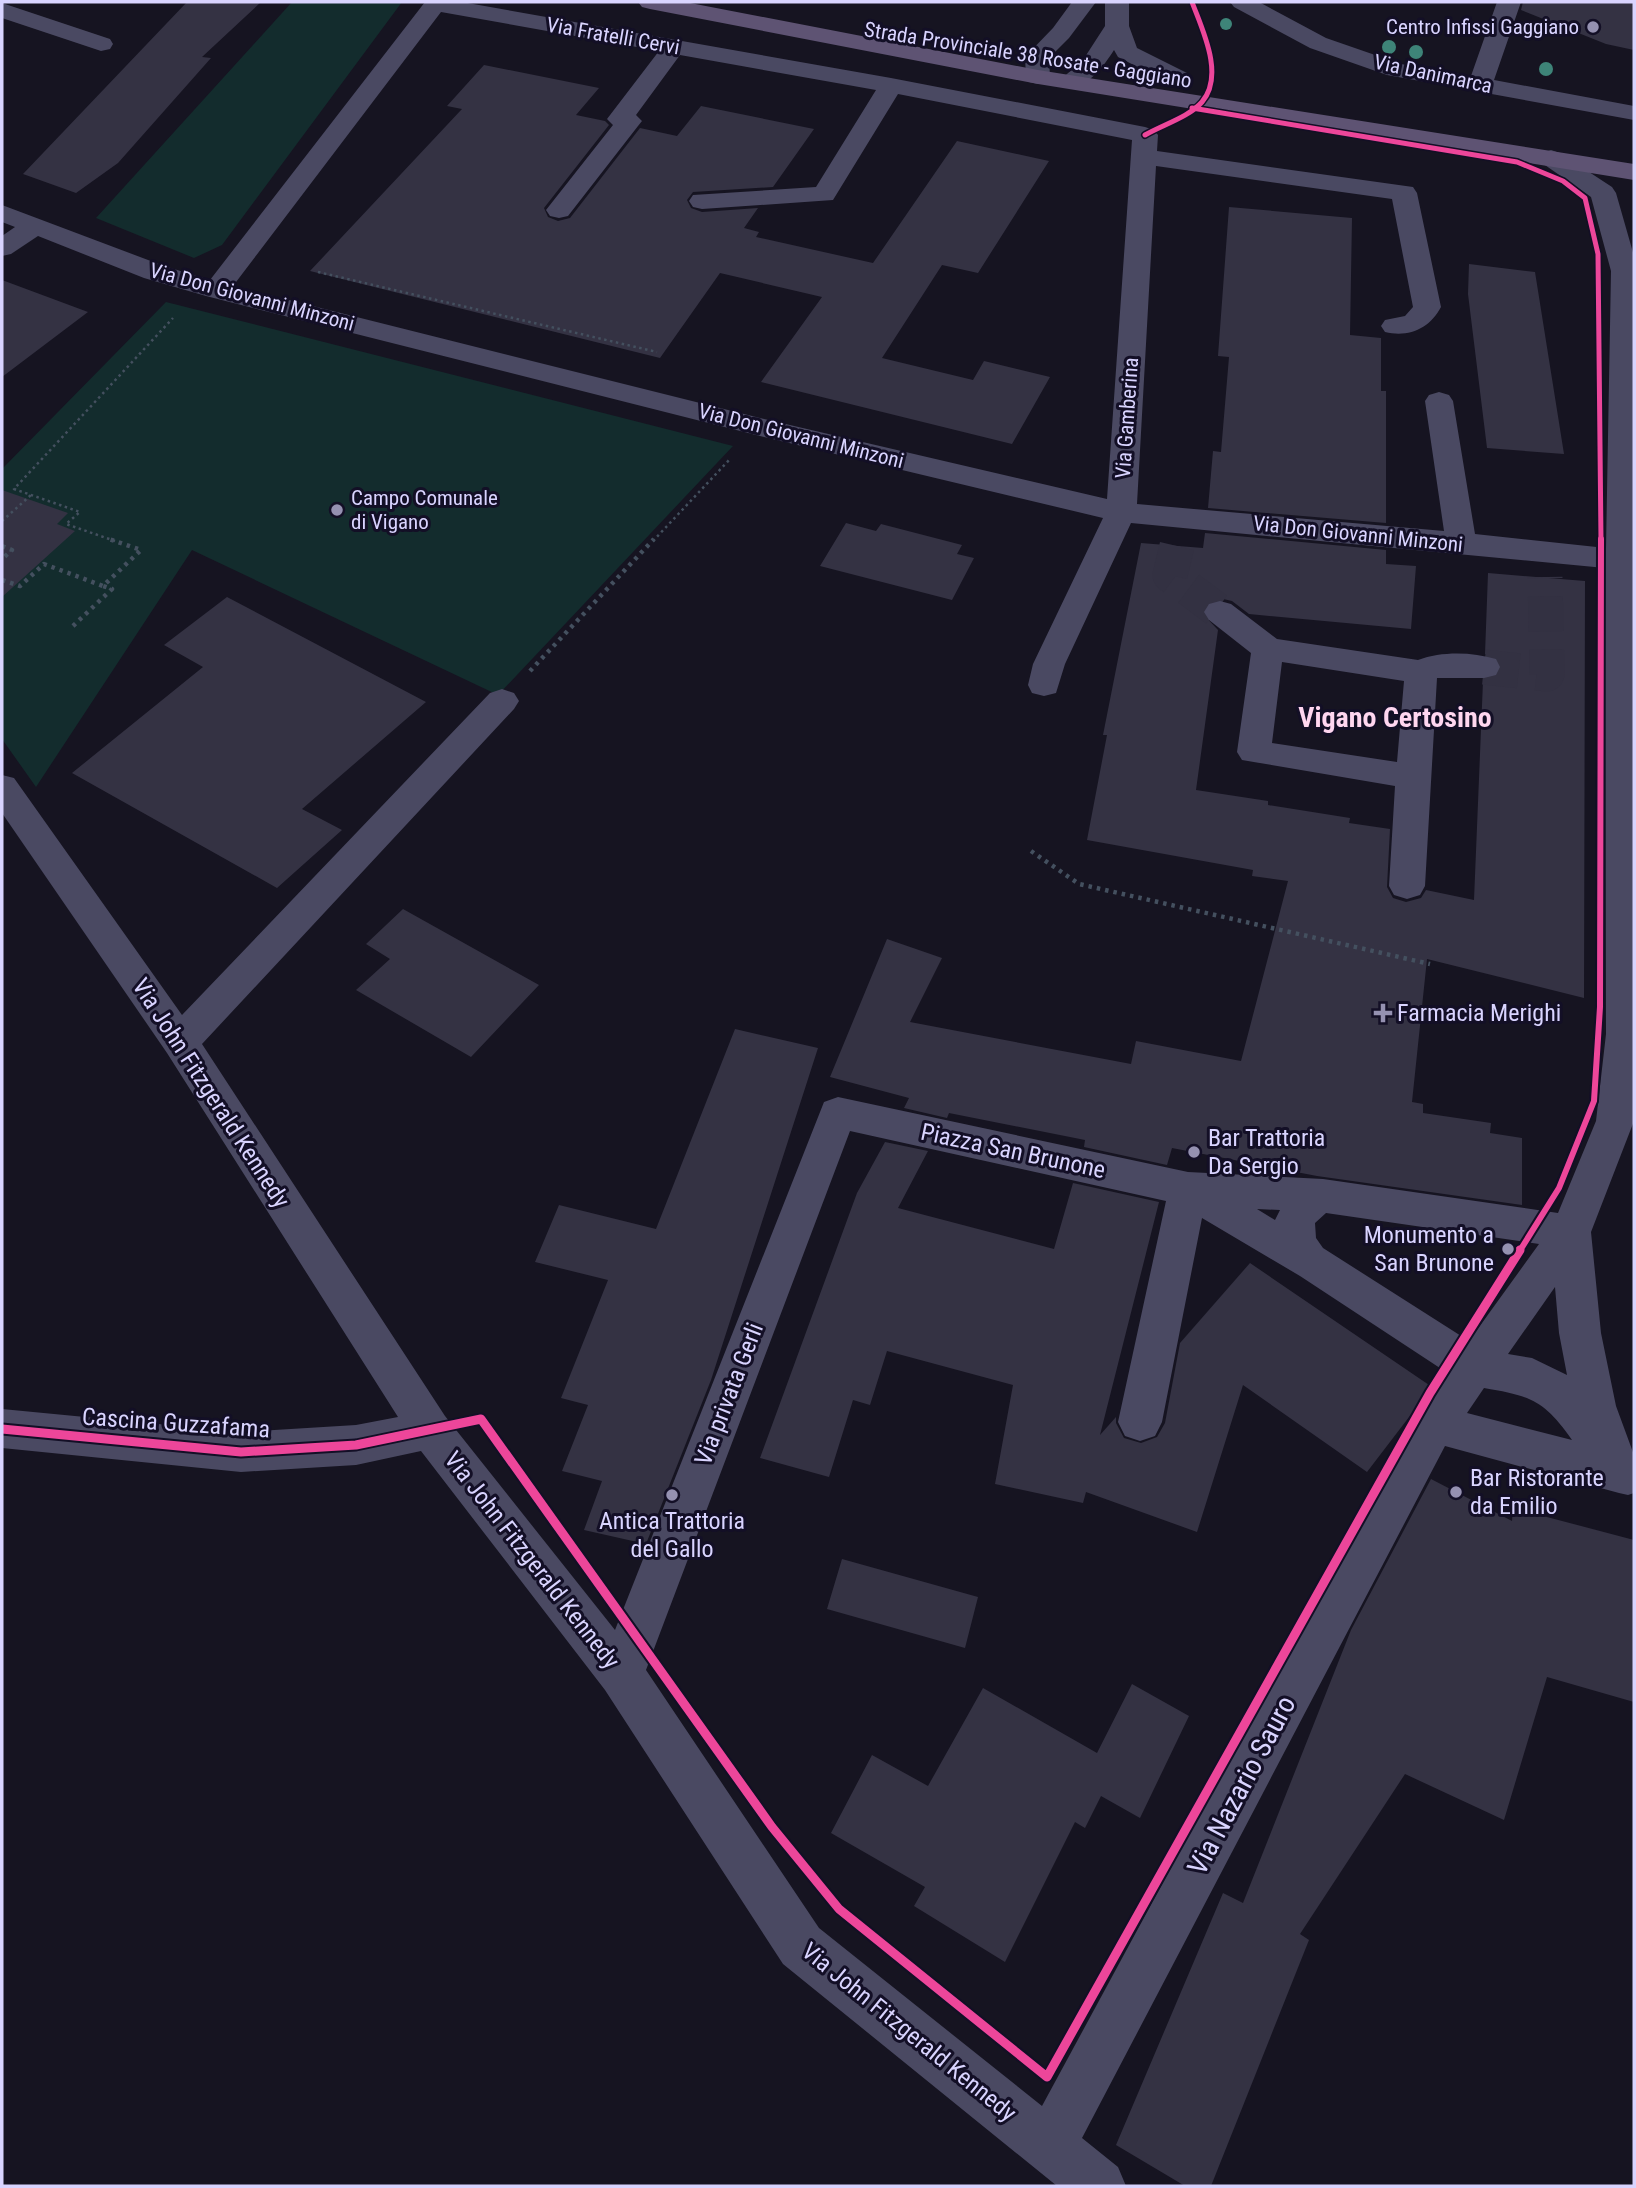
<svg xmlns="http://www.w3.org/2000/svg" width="1636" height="2188" font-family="'Roboto Condensed',sans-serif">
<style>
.green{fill:#132c2d}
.building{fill:#343243}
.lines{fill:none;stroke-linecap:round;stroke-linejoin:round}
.minor-tunnel{stroke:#333142;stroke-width:35;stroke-dasharray:35 18;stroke-linecap:butt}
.path-far1{stroke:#44505f;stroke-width:2.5;stroke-dasharray:2.5 3.5;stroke-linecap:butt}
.path{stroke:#44505f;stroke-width:4.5;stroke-dasharray:3.5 5;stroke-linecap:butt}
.minor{fill:#4a4962;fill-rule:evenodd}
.major{fill:#5e5373;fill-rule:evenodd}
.cycleway-far2-casing{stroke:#130f26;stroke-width:8}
.cycleway-far1-casing{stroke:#130f26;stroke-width:10}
.cycleway-casing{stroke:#130f26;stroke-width:13}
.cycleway-far2{stroke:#ed469a;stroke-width:5}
.cycleway-far1{stroke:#ed469a;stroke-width:6}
.cycleway{stroke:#ed469a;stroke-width:9}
.tree{fill:#3e8478}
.poi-dot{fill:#9591b1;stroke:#130f26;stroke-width:2.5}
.labels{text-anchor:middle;stroke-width:6;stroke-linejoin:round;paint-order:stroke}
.far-poi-label{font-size:21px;fill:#d9d4ff;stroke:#130f26;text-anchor:end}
.far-street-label{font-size:21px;fill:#d9d4ff;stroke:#130f26}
.poi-label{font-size:24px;fill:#d9d4ff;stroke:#130f26;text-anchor:start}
.street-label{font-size:24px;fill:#d9d4ff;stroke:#130f26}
.quarter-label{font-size:28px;font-weight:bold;fill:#ffd6f0;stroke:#130f26}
.near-street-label{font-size:28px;fill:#d9d4ff;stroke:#130f26}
</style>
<rect width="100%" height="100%" fill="#161421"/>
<path class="green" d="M292,2H402L222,245L194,258L96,218Z
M166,302L733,446L498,695L192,550L36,787L2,739V469Z"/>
<path class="building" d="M187,2H261L202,57L211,58L118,163L76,193L23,174Z
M1523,2H1634V50L1606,44L1521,10Z
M484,65L599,88L576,115L605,121L609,125L544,208L548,217L558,221L570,218L640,128L677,136L701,106L814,129L773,187L693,192L687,200L691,208L702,212L758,208L744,228L759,232L756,237L873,263L957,141L1049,161L978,273L942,265L882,358L973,380L984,361L1050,377L1012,444L761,382L822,297L720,273L660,358L310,271L462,109L447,106Z
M1229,207L1352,218L1350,335L1381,338V391H1386V523L1208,508L1213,451L1221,452L1229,357L1218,356Z
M1469,264L1535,272L1564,454L1487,448L1468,294Z
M2,280L88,312L2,377Z
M2,490L68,513L57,524L75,531L2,597Z
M846,523L876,531L881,524L962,545L957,554L974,558L952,600L820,566Z
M1205,533L1386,550V564L1416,566L1411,629L1249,614L1232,601L1219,598L1207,603L1202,613L1218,630L1196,790L1268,801V805L1350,818L1349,823L1390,829L1387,887L1393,898L1406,902L1421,898L1426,890L1474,900L1483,681L1497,678L1502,668L1498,658L1485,654L1488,573L1585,581L1584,998L1427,959L1412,1102L1423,1104V1113L1491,1123L1490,1133L1522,1138V1205L1317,1176L1172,1148L1167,1165L1084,1147L1085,1140L949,1113L947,1118L904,1108L909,1098L830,1077L887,939L942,958L910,1022L1131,1064L1136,1041L1241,1061L1288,881L1252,876L1253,870L1087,840L1107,735H1103L1141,543L1203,548Z
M227,597L426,702L302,809L342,830L277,888L72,773L203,667L164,645Z
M403,909L539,985L471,1057L356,990L390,959L366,944Z
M735,1029L818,1048L711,1380L646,1544L584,1530L602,1481L562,1471L588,1405L561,1398L608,1280L535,1262L559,1205L656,1229Z
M885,1142L928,1151L898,1208L1054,1249L1073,1183L1159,1202L1100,1435L1116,1417V1423L1124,1438L1141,1443L1157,1437L1165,1423L1180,1343L1250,1263L1432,1387L1367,1472L1243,1385L1197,1532L1086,1492L1083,1503L995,1484L1013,1385L887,1351L870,1405L853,1400L829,1477L760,1458L857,1193Z
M1431,1479L1512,1521L1513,1508L1634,1540V1702L1547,1677L1504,1820L1405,1774L1300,1934L1309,1940L1211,2186H1185L1116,2145L1223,1893L1243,1903L1351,1630Z
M842,1559L978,1597L965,1648L827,1609Z
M1132,1684L1189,1716L1140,1818L1101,1796L1085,1828L1075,1822L1005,1962L914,1906L925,1887L831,1833L872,1755L928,1786L983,1688L1097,1753Z"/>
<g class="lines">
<path class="minor-tunnel" d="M1177,546L1170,575L1220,612
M1484,667L1547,674L1545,577"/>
<path class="path-far1" d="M318,272L657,352
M2,521L31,495
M115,541L66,524L80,512L14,489L173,318
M653,541L731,458"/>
<path class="path" d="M2,546L12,550L2,559
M2,580L20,586L44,564L103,586L141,550L109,539
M73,626L112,589L103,586
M530,671L654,539
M1031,851L1079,884L1430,964"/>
<path class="minor" d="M425,2H462L891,78L1145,127L1154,130L1158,135L1157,151L1413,187L1417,193L1441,307C1430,328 1409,338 1385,332L1381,326L1385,320L1405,316L1413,307L1392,199L1156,166L1137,504L1444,531L1425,401L1429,395L1439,392L1449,395L1453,401L1475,534L1606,548L1611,271L1591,197L1542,163L1538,158L1542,153L1551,150L1560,153L1612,187L1616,193L1634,256V1121L1591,1232L1601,1333L1616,1406L1634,1455V1493L1628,1495L1619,1493L1445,1446L1082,2138L1118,2167L1126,2186H1057L783,1964L605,1690L421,1451L356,1465L241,1472L2,1448V1409L241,1432L356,1425L398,1417L167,1053L2,813V775L14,778L182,1015L490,693L502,689L514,693L519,701L514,709L202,1044L445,1416L615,1630L824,1102L838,1097L1188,1172L1323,1179L1558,1213L1596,1121L1606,1034L1605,568L1131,523L1065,664L1056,693L1044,696L1032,693L1028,685L1033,664L1103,518L760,436L206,296L144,278L38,236L11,254L2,256V236L15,227L2,222V205L164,266L210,280ZM441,12L659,51L607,119L613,125L546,210L550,216L559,218L568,216L638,126L642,121L636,115L680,55L876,90L816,187L693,195L689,201L693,207L702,209L833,200L898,94L1132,140L1107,499L760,418L233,286ZM850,1131L1166,1201L1118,1422L1125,1436L1140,1441L1155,1436L1162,1422L1202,1218L1300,1276L1446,1372L1419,1410L1042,2106L819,1928L646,1670ZM1257,1209L1280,1210L1275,1220ZM1326,1213L1539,1244L1469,1341L1323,1248L1316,1238L1315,1223ZM1555,1287L1559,1333L1567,1375L1532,1358L1508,1354ZM1484,1388C1531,1396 1544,1400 1572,1440L1467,1413Z
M1072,2H1096L1069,38L1049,58L1050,77L1047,82L1038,84L1029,82L1026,77L1025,57L1053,28Z
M1105,2H1129V26L1137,48L1187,73L1190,78L1187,83L1178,85L1169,83L1118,57L1114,50C1103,67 1086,92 1062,86L1059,81L1083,60L1105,26Z
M1230,2H1259L1326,38L1401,64L1471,76L1497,2H1521L1494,80L1634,106V120L1387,75L1310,48L1234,7Z
M2,3L110,39L113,44L110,49L101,51L2,18Z
M1220,601L1231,604L1277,639L1418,660C1442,651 1472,652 1496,659L1500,667L1496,675L1484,678H1437L1425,886L1420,895L1407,899L1394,895L1389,886L1395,786L1242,760L1237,752L1251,653L1209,620L1204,612L1209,604ZM1282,662L1404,681L1397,762L1272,743Z"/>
<path class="major" d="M638,2H685L1038,70L1634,164V180L1038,84L650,9L642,7Z"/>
<defs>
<path id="cycleway-far2" d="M1192,108L1517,162L1563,181L1585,198L1598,254L1601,541
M1145,135C1162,125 1189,117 1202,102C1225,75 1202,29 1192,2"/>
<path id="cycleway-far1" d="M1519,1252L1559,1188L1594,1101L1600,1007L1601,539"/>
<path id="cycleway" d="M2,1429L241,1452L356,1445L481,1419L772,1827L839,1909L1047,2077L1430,1393L1520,1250"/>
</defs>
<use href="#cycleway-far2" class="cycleway-far2-casing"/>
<use href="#cycleway-far1" class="cycleway-far1-casing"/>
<use href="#cycleway" class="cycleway-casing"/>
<use href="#cycleway-far2" class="cycleway-far2"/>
<use href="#cycleway-far1" class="cycleway-far1"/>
<use href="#cycleway" class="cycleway"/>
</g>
<g class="tree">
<circle cx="1226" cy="24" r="6"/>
<circle cx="1389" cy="47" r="7"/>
<circle cx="1416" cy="52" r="7"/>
<circle cx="1546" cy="69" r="7"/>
</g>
<g class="poi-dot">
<circle cx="1593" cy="27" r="7"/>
<circle cx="337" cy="510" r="7"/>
<path d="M1379.5 1002.5h7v7h7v7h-7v7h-7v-7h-7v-7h7z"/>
<circle cx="1194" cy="1152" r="7"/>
<circle cx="1508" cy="1249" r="7"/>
<circle cx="1456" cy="1492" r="7"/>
<circle cx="672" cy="1495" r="7"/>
</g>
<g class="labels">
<g class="far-poi-label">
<text x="1579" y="34">Centro Infissi Gaggiano</text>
<text x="351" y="505" text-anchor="start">Campo Comunale<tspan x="351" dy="24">di Vigano</tspan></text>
</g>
<g class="far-street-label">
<text transform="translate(613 36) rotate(10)" y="7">Via Fratelli Cervi</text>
<text transform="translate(1028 55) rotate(9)" y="7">Strada Provinciale 38 Rosate - Gaggiano</text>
<text transform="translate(1433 74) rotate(12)" y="7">Via Danimarca</text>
<text transform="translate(252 297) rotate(15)" y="7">Via Don Giovanni Minzoni</text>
<text transform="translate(1127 418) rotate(-86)" y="7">Via Gamberina</text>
<text transform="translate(801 436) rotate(14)" y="7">Via Don Giovanni Minzoni</text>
<text transform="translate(1358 534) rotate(6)" y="7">Via Don Giovanni Minzoni</text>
</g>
<g class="poi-label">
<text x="1397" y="1021">Farmacia Merighi</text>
<text x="1208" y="1146">Bar Trattoria<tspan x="1208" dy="28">Da Sergio</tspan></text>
<text x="1494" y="1243" text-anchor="end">Monumento a<tspan x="1494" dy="28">San Brunone</tspan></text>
<text x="1470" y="1486">Bar Ristorante<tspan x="1470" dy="28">da Emilio</tspan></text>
<text x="672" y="1529" text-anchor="middle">Antica Trattoria<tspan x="672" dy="28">del Gallo</tspan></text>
</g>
<g class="street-label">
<text transform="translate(211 1093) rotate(57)" y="8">Via John Fitzgerald Kennedy</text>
<text transform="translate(1013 1151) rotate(12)" y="8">Piazza San Brunone</text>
<text transform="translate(729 1394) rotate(-69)" y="8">Via privata Gerli</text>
<text transform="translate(176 1423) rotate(4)" y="8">Cascina Guzzafama</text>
<text transform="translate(532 1560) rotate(52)" y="8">Via John Fitzgerald Kennedy</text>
<text transform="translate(909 2032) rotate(39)" y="8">Via John Fitzgerald Kennedy</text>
</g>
<g class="quarter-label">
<text x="1395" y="727">Vigano Certosino</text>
</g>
<g class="near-street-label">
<text transform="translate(1241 1785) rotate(-62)" y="10">Via Nazario Sauro</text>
</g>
</g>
<rect width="1636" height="2188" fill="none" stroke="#d9d4ff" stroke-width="7"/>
</svg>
